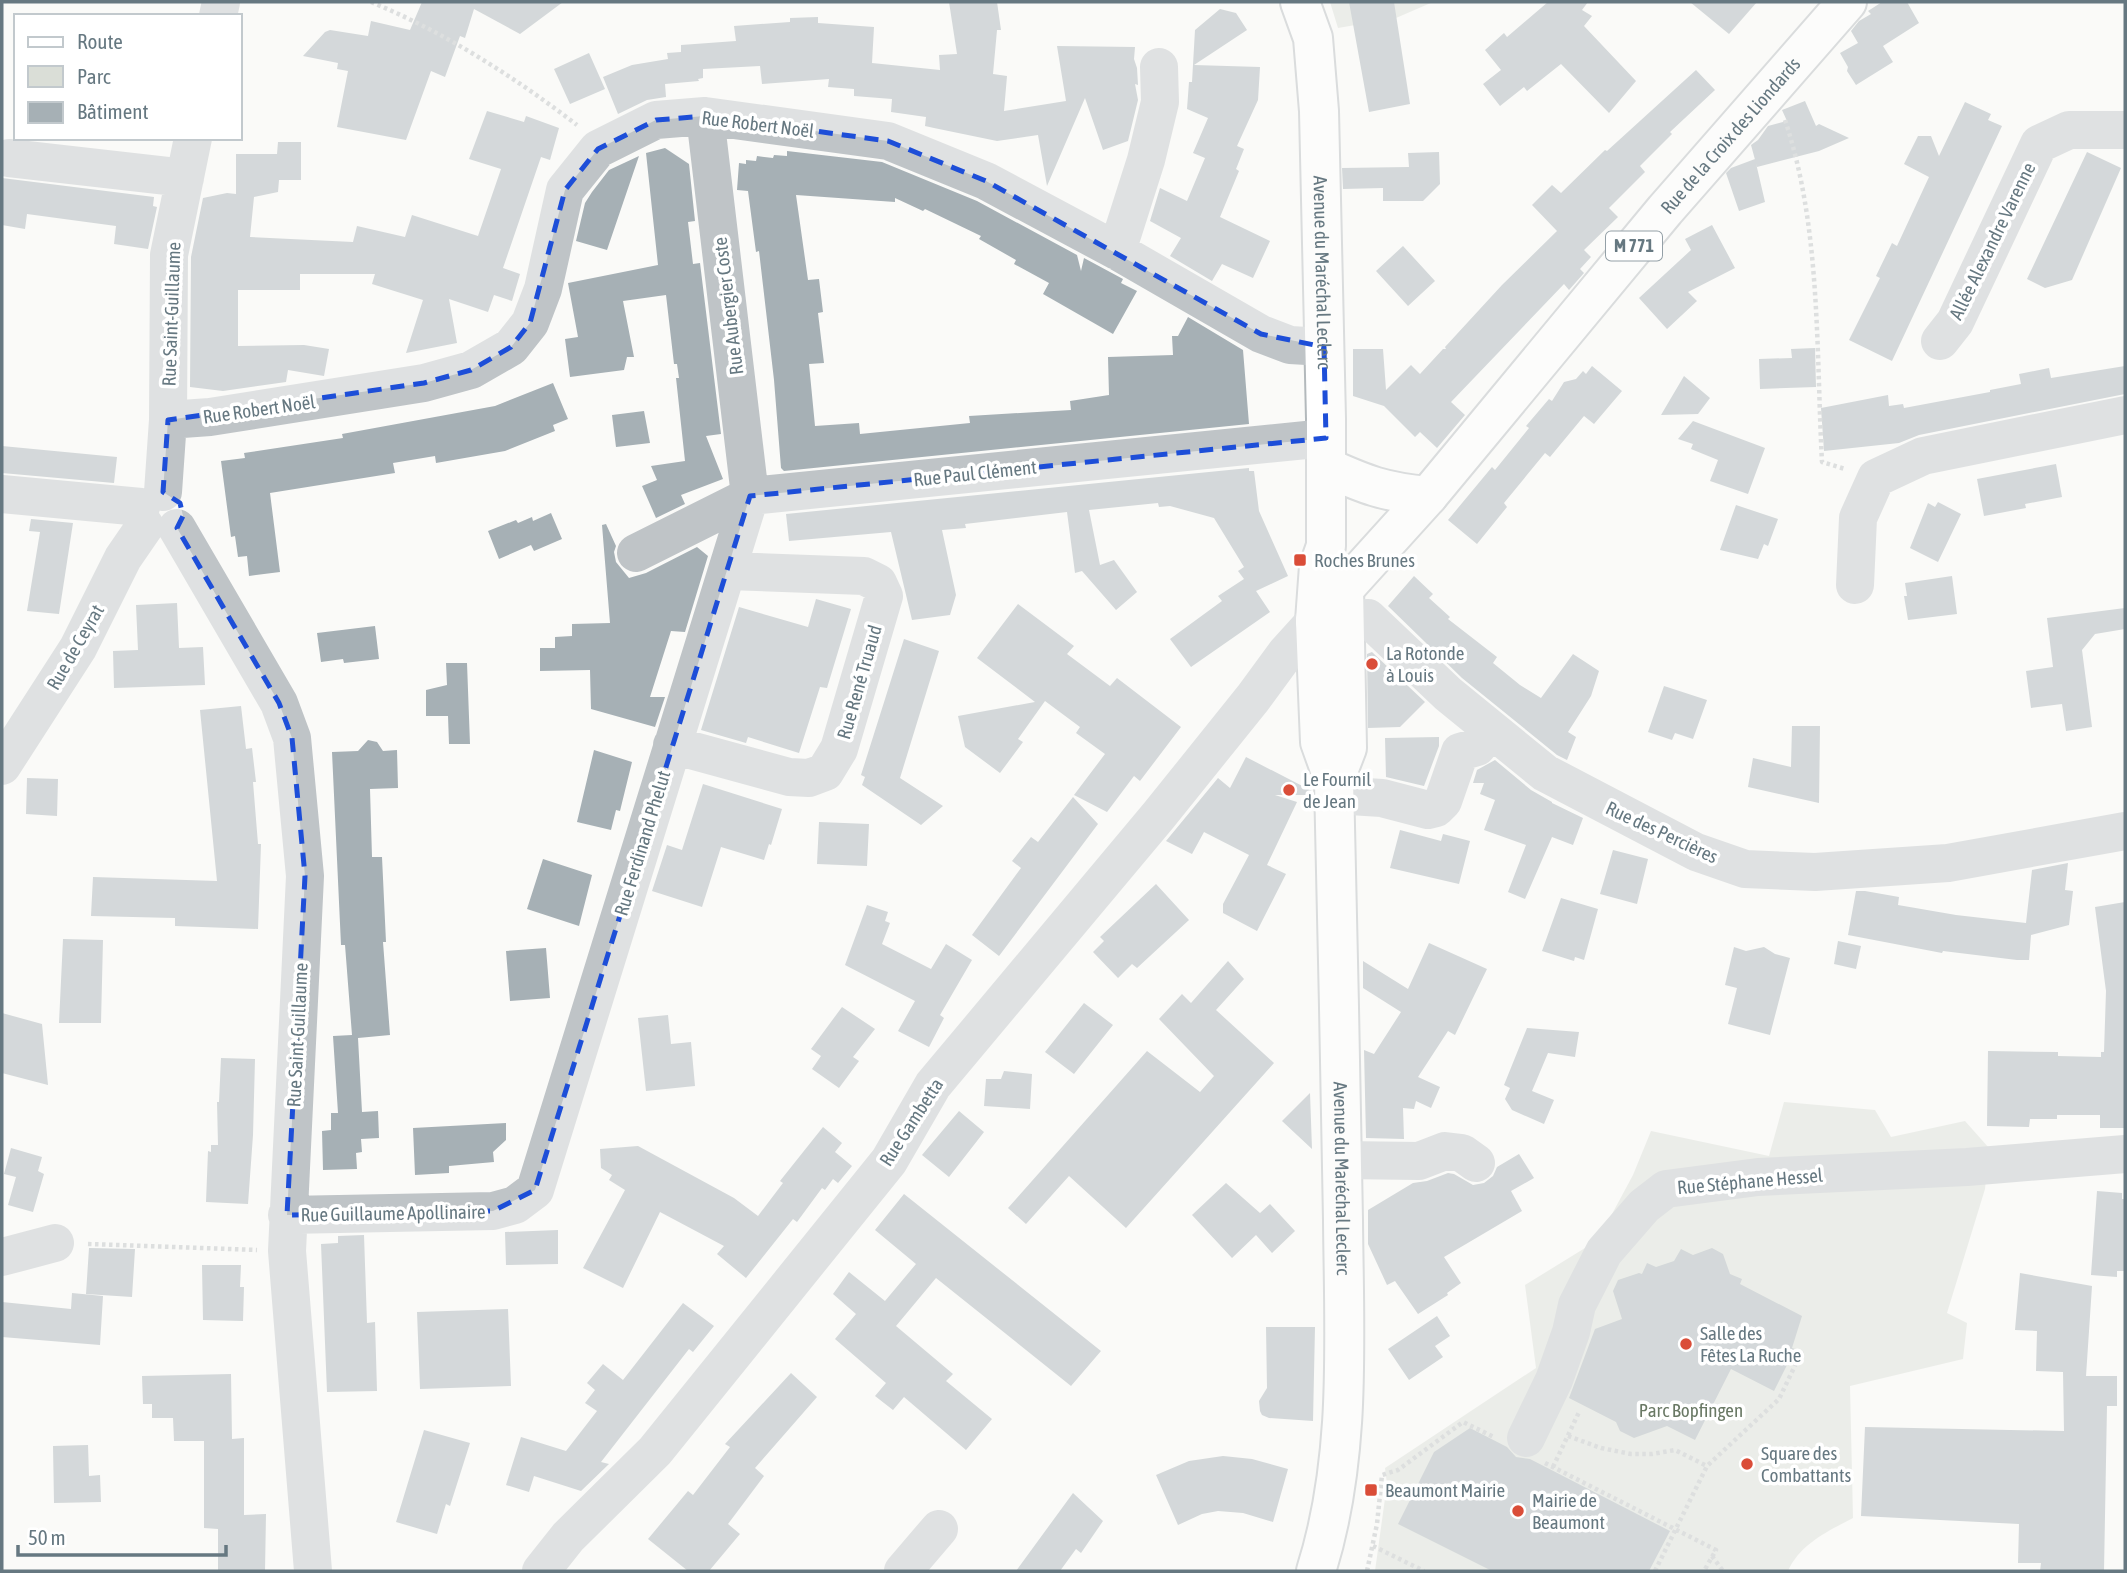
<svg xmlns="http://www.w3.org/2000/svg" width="2127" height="1573" font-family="'Asap Condensed',sans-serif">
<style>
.green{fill:#daded7}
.building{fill:#a6b0b5}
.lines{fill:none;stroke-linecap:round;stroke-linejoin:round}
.major-casing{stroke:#b3b9bc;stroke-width:42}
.path{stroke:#babec0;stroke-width:4.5;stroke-dasharray:3.5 3.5;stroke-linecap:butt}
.minor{stroke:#bfc4c7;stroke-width:38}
.major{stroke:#fff;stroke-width:38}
.marked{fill:none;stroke:#1d4ed8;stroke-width:5;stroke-dasharray:14 9;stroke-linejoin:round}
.poi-dot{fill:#da4d38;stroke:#fff;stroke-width:2.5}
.labels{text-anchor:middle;stroke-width:7;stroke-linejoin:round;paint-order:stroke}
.shield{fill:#fff;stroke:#94a0a7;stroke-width:2}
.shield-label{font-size:18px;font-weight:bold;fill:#667881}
.street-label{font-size:19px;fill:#667881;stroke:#fff}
.poi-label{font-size:19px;fill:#667881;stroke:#fff;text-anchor:start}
.park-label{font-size:19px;fill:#6a7965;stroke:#fff}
</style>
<rect width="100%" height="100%" fill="#fafaf8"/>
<path class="green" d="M1330,2H1433L1396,18L1338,28Z
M1784,1102L1875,1110L1891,1137L1965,1121L1989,1148L1985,1189L1947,1313L1967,1323L1963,1359L1850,1386L1853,1518C1828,1531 1800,1544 1788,1571H1375L1387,1484L1385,1468L1536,1368L1525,1285L1598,1240L1633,1175L1651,1131L1769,1156Z"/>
<path class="building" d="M422,2H563L520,34L474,9L465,38L460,36L445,77L431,71L406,140L337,127L348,71L337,69L338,63L303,56L325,32L330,30L368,36L371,21L410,30Z
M949,2H997L1001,30H997L993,74L1007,76L1004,111L1066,101L1057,46L1135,47L1134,59L1137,68L1138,85L1135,84L1138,100L1128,141L1103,150L1085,98L1047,186L1038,135L997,141L934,128L925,126L926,117L891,112L892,99L854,96V89L828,87L829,79L762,84L760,66L703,69V78L698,79L699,81L665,84L666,97L647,100L618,114L603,77L632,65L668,59L667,53L681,52V45L736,41L734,26L790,22V18L818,17V23L874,27L872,63L940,70L939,55L957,54Z
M1349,2H1394L1410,104L1369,112Z
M1548,2H1588L1582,10L1592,16L1584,26L1636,81L1609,113L1561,64L1527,91L1524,87L1500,106L1483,84L1501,70L1485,50L1504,33L1507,37Z
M1690,2H1757L1729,34Z
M1882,2H1907L1919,23L1883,46L1893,62L1856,85L1847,71L1848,67L1840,53L1858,43L1851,31L1859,21L1871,14L1868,11Z
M1220,9L1236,13L1247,30L1194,65L1260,67L1258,100L1237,146L1244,149L1236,169L1239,171L1220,217L1270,241L1253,278L1222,264L1212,281L1170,256L1181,238L1150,221L1160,188L1187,201L1205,158L1193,153L1208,118L1187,109L1189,82H1192L1195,30Z
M589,53L605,89L570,104L554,69Z
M1696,70L1715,90L1670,132L1672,134L1640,166L1645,172L1609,208L1618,217L1584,250L1591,257L1580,269L1584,273L1569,290L1564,284L1451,402L1465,415L1437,448L1420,432L1415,437L1384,406L1353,396V349H1383L1386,390L1411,365L1420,374L1443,349H1446L1445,347L1502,285L1557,231L1532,205L1552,185L1561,193L1605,150L1607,151Z
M1805,101L1816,126L1819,124L1849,138L1819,151L1757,167L1751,145L1758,140L1768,126L1787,121L1782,110Z
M1965,102L1991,114L1988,120L2002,126L1892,361L1849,340L1880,278L1876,276L1892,243L1897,246L1929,177L1904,164L1918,136H1931L1939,156Z
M487,111L524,122L526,116L559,128L550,160L541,157L503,268L520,274L512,301L494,295L488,312L449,299L457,343L406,353L423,300L372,284L375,274H300V290H238V346L304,345L329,349L324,376L288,370L286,382L223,391L190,387L191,257L203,198L227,193L236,194V154H277L278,142H301V180H279L278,192L254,197L250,237L353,242L357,226L405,237L412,215L478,236L501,169L469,159Z
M665,148L689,164L695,221L688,222L693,264L700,263L721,434L706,436L723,479L681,495L685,504L656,518L642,486L657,480L651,466L685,461L676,378H679L677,364H674L666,295L623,301L634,357H627L624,370L570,377L565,339L578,337L568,283L658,265L646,153Z
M787,151L882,162L977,201L1077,255L1081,271L1084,258L1123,279L1121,283L1137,291L1113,334L1043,294L1049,283L1014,264L1016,260L979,239L981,236L925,209L923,211L895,198V202L796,195L808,280L819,279L823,312L818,313L824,363L809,364L815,426L859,423L860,434L970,423L969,416L1071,410L1070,401L1109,395L1108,357L1173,355L1172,336H1178L1188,317L1243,350L1249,424L784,471L781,468L774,380L759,251L756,252L748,191L737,190L739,163L746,164V160L756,161L757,156L773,158L774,155L787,156Z
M1439,152L1440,184L1423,201H1383V188L1343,189L1342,168L1409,167L1408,153Z
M2087,152L2121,168L2072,280L2045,288L2027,279Z
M639,156L607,250L576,241L585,203L592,192L609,170Z
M1755,159L1765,202L1739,211L1726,173L1731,168Z
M2,178L154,197L153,206L157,207L148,249L114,244L116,226L27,214L25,229L2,225Z
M1712,225L1735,268L1688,292L1697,301L1667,329L1639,298L1691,250L1685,239Z
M1403,246L1435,281L1408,306L1376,271Z
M1815,348L1816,387L1760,389L1759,359L1792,358L1791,349Z
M1592,366L1622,391L1594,424L1584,416L1550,457L1545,453L1504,503L1507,507L1477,544L1448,520L1492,467L1495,470L1529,428L1526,426L1549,399L1552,401L1564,382L1576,379L1583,371L1586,374Z
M2125,366V394L1919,435L1899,443L1824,451L1821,408L1888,395L1889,406L1903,404L1904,408L1990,392V390L2021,384L2019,374L2049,368L2051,378Z
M1684,376L1710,398L1698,414L1661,415Z
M553,383L568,419L553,425L555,431L505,451L436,463L435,456L393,463L395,473L270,493L280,572L249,576L247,556L238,557L235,536L231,537L221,461L245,458L244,453L343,438L342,434L495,406Z
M644,411L650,443L616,447L612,415Z
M1693,421L1765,448L1748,494L1710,481L1718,460L1691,449L1693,444L1678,439Z
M2,446L117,457L114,483L2,473Z
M2056,464L2062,497L2025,504L2026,508L1984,516L1977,479Z
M1249,468V471H1254L1259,511L1288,576L1256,591L1270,612L1191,667L1170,639L1222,601L1218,596L1244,579L1238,571L1244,567L1214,518L1170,506L1159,507L1158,503L1089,510L1100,565L1114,560L1137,592L1116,610L1082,571L1075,573L1067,512L965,524L966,528L942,530L956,595L950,615L912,620L891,532L789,541L786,514Z
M1938,502L1961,514L1938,562L1910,548L1928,503L1935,507Z
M1736,505L1778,519L1768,546L1764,544L1758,559L1720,550Z
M551,513L562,539L534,551L531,545L499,559L488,531L516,520L518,523L532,517L533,521Z
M31,519L73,523L59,614L27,611L40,532L29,531Z
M606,524L616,546L614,552L616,562L629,578L646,573L697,547L708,556L685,632L671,631L650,697H665L655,727L591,709L590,670L540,671V648H555V637L572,636V624L610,623L602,525Z
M1414,576L1433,594L1429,598L1450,617L1448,619L1497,657L1493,663L1520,685L1541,698L1573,654L1599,671L1591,696L1568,732L1576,737L1567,760L1557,755L1462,678L1388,606Z
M1952,576L1957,614L1908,620L1904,596H1907L1905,583Z
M816,599L851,609L827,688L820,687L799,753L748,737L746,743L701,730L739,607L808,627Z
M177,603L179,648L203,647L205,685L114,688L113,651L138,650L136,605Z
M1018,604L1074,646L1067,654L1110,686L1117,678L1181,727L1140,781L1134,776L1107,812L1074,795L1105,754L1076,733L1080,727L1045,701L1018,739L1023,742L1000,773L965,747L958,716L1035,702L977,658Z
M2125,608V629L2095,634L2082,650L2092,727L2066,731L2062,704L2031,708L2026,671L2053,667L2047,618Z
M375,626L379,659L344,663L343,659L321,662L317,633Z
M904,639L939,651L900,778L943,806L921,825L862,785L865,777L861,775Z
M1372,652L1425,702L1400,727L1368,728L1367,654Z
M446,663H467L470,744H449L448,716H426V690L447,685Z
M1664,686L1707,700L1693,739L1675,733L1672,740L1648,732Z
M241,706L246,749L252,748L256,782H253L258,844H261L258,929L175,926V918L91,916L93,877L217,881L200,710Z
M1792,726H1820L1819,803L1748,787L1753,758L1791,767Z
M1439,737V746L1424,786L1386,777L1385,738Z
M368,740L377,742L383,751L397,750L398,788L370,789L372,857H382L386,942H383L390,1035L358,1038L362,1112L378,1111L379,1138L361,1139L362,1152L356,1153L357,1169L323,1170L322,1131L331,1130V1113H338L333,1036L352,1035L345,945H341L332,752L358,751Z
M594,750L632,762L620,811L616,810L611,830L577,822Z
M1246,757L1312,791V795H1275L1297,802L1267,865L1286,874L1257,931L1223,913V904L1249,855L1204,832L1192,854L1166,841L1218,778L1230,788Z
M1495,760L1531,790L1552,802V803L1583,818L1573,845L1552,837L1525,899L1508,892L1526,845L1484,830L1495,800L1480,794L1484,783H1473L1477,770Z
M27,778L58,779L57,816L26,814Z
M703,784L782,809L771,845L769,844L764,860L721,847L702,907L652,891L667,845L682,850Z
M1073,797L1098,824L999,956L972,935L1021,868L1012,861L1031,837L1038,842Z
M819,822L869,824L867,866L817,864Z
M1400,830L1441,841L1443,834L1470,841L1459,884L1390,868Z
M1613,850L1648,859L1637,904L1600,894Z
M543,859L592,875L579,926L527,909Z
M2068,863L2065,890L2073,891L2069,925L2031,935L2029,960H2017L1943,951L1942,953L1848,935L1856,891H1865L1899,897L1898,905L1956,915L2026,923L2032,870Z
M1156,884L1189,920L1137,968L1132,964L1118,978L1093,952L1104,941L1100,937Z
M1561,898L1598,909L1584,960L1575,957L1574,961L1542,951Z
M2125,902V1128H2100V1115H2057V1119H2030L2029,1127L1987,1126L1988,1051L2058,1052V1056L2101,1057V1052H2104L2106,991L2095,907Z
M867,905L888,912L885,921L890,923L882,944L931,969L946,944L972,960L940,1015L944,1018L929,1047L898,1031L915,1001L845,965Z
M63,939L103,940L101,1023H59Z
M1838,941L1861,946L1856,969L1834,964Z
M1429,943L1487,969L1455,1035L1448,1031L1418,1077L1440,1087L1431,1108L1416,1101L1414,1109L1403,1108L1404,1139L1366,1138L1364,1050L1374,1054L1401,1012L1363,988V961L1408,989Z
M1734,947L1746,951L1764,947L1775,954L1790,958L1770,1035L1728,1024L1737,988L1725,985Z
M546,948L550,998L510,1001L506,951Z
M1228,961L1244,979L1216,1010L1274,1063L1126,1228L1069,1176L1026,1224L1008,1208L1147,1051L1200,1092L1214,1076L1159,1019L1182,994L1191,1003Z
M1084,1003L1113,1025L1074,1074L1045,1052Z
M842,1007L875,1029L853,1057L859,1061L839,1088L812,1069L821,1056L811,1049Z
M2,1013L42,1024L48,1085L2,1073Z
M668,1015L671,1044L691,1042L695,1086L646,1091L638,1018Z
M1527,1028L1579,1032L1575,1057L1548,1053L1532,1091L1554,1100L1544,1124L1512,1110L1505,1099L1510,1088L1504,1085Z
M221,1058L255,1059L253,1135L248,1204L206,1202L208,1151L211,1152V1145H218L217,1102H219Z
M1004,1071L1032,1074L1030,1109L984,1106L986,1079H1001Z
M1310,1093L1312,1149L1282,1121Z
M959,1111L984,1132L949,1177L922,1155Z
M506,1123V1140L493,1152L494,1162L449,1166V1173L415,1175L413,1128Z
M823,1127L842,1143L835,1152L852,1166L838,1183L833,1179L825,1190L822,1188L797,1222L793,1219L746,1278L717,1254L724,1246L660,1212L623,1288L583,1268L625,1190L609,1180L612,1175L601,1168L600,1149L638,1146L734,1198L758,1216L783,1183L780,1181Z
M11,1148L42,1157L38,1171L44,1174L33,1212L8,1205L16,1177L4,1174Z
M1519,1154L1534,1178L1511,1191L1522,1211L1444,1257L1461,1283L1447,1293L1448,1295L1418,1314L1395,1281L1387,1285L1368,1244V1210L1413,1183L1427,1181L1448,1173L1454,1174L1473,1185L1484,1183L1493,1176L1497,1167Z
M1226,1183L1260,1213L1270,1204L1295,1231L1272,1253L1256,1235L1232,1258L1192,1215Z
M2097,1191L2122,1193V1199H2125V1271H2117V1277L2091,1275Z
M904,1194L1101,1351L1071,1386L936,1278L896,1326L953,1374L946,1381L992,1419L966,1450L904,1397L893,1410L875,1396L886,1383L835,1339L856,1314L833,1294L849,1272L885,1301L916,1264L875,1230Z
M558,1230V1264L506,1265L505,1232Z
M364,1235L367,1323L375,1322L377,1391L327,1392L321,1244L338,1243V1236Z
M89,1248L135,1249L132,1297L86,1294Z
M1712,1248L1723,1254L1730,1274L1742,1279L1740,1284L1802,1316L1792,1348L1795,1349L1774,1391L1731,1369L1695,1440L1667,1426L1634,1438L1620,1431L1616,1422L1569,1398L1595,1329L1622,1319L1613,1291L1618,1280L1639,1273L1642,1274L1647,1263L1656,1267L1674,1261L1681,1249L1693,1255Z
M202,1265H241L240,1287H244L243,1321L203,1320Z
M2020,1273L2092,1286L2086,1376H2117V1406H2107L2104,1571H2040L2041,1563H2018L2019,1524L1861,1516L1865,1427L2064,1431L2063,1372L2036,1371L2037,1331L2015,1330Z
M72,1293L103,1296L100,1345L2,1337V1302L71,1309Z
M683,1303L714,1326L693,1352L689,1349L601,1462L609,1464L581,1491L534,1476L529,1492L506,1485L521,1437L566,1451L597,1411L585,1403L595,1390L587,1383L603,1364L623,1380Z
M508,1309L511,1386L420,1389L417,1312Z
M1437,1316L1450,1336L1435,1346L1443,1357L1409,1380L1388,1349Z
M1266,1327H1315L1313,1421L1269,1418L1262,1415L1260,1411L1259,1401L1267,1388Z
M791,1373L817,1397L755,1468L764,1476L728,1524L740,1534L709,1571H688L648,1539L688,1491L693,1495L730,1447L725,1444Z
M231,1374L232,1439L244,1438V1515L266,1514L265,1571H218V1529L204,1528V1441H174L173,1418H152V1404H143L142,1376Z
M1470,1428L1507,1447L1516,1457L1530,1459L1670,1531L1649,1571H1492L1398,1524L1434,1452Z
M424,1430L470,1443L450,1506L446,1504L437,1534L396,1522Z
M88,1445L89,1476L100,1475L101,1502L54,1503L53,1446Z
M1223,1456L1252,1459L1288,1469L1273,1522L1243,1513L1218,1511L1202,1514L1178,1525L1156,1475L1189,1461Z
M1073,1493L1103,1521L1081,1553L1076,1549L1060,1571H1016Z"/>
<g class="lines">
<defs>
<g id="major">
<path id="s1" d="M1300,2L1313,38L1319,111L1326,419V546L1319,566L1315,621L1320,742L1334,781C1337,927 1341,1074 1343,1220C1344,1337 1352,1458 1316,1571"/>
<path d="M1326,467C1366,485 1384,492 1428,496"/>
<path id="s2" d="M1315,621L1428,496L1665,210L1847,2"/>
<path d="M1335,779L1347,748L1344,588L1339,576"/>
</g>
</defs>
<use href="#major" class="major-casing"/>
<path class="path" d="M371,2C444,32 513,76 577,125
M1785,120C1821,228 1816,349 1822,462L1845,469
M88,1244L257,1250
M1568,1436L1601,1448L1631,1454H1652L1675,1450L1707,1466
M1545,1463L1716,1550L1704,1571
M1553,1467L1580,1410
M1373,1546L1424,1571
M1712,1556L1723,1571
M1367,1571L1377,1524L1382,1475L1398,1470L1463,1422L1494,1437
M1655,1571L1707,1466L1779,1399L1802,1351"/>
<path class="minor" d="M218,16L221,2
M9,158L185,178
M1117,251L1146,160L1160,102L1159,67
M1940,341L1955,322L2039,144L2069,130H2125
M168,420L210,417L424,383L471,370L511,347L530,323L543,289L565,190L598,149L656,120L705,116L888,141L986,181L1117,251L1261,334L1290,345L1324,347
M163,492L168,420L169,255L193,138
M2,494L141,507
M177,528L279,703L292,738L305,876L287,1251L313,1571
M636,553L750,496L1326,438
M1855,585L1858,518L1876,478L1923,456L2125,415
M1344,619L1368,618L1448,694L1545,773L1696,852L1745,869L1815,872L1948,863L2125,831
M672,745L789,777L809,778L825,772L839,749L884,596L878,583L864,576L728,571
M2,766L78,648L123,558L145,526
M1334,795L1382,798L1428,810L1436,808L1443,801L1460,752L1477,747L1491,729
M1342,1160L1419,1161L1445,1151L1462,1153L1476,1163
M287,1215L493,1211L515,1205L535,1190L750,496L705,116
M2,1257L55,1243
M1526,1438L1554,1380L1571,1332L1577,1305L1604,1252L1644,1206L1666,1189L1758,1177L1967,1167L2125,1154
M541,1571L568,1537L655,1451L889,1161L933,1085L1159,815L1253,698L1286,653L1315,621
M903,1571L939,1529"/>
<use href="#major" class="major"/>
</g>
<path d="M0 0H2127V1573H0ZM705,116L888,141L986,181L1261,334L1324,347L1326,438L750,496L535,1190L493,1211L287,1215L305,876L292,738L279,703L177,528L183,516L180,503L163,492L168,420L424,383L471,370L511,347L530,323L565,190L598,149L656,120Z" fill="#fafaf8" fill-opacity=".55" fill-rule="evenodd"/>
<path class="marked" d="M705,116L888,141L986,181L1261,334L1324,347L1326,438L750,496L535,1190L493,1211L287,1215L305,876L292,738L279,703L177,528L183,516L180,503L163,492L168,420L424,383L471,370L511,347L530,323L565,190L598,149L656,120Z"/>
<g class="poi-dot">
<rect x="1293" y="553" width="14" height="14" rx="3.5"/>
<circle cx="1372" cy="664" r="7"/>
<circle cx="1289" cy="790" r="7"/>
<circle cx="1686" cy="1344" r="7"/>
<circle cx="1747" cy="1464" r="7"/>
<rect x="1364" y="1483" width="14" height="14" rx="3.5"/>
<circle cx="1518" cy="1511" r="7"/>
</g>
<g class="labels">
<rect class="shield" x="1606" y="231.5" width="56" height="29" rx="5"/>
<g class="shield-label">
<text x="1634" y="252">M 771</text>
</g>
<g class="street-label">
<text transform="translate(758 124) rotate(7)" y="7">Rue Robert Noël</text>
<text dy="7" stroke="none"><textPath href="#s2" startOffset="639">Rue de la Croix des Liondards</textPath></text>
<text transform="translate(1992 241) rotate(-64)" y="7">Allée Alexandre Varenne</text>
<text dy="7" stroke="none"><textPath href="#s1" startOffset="273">Avenue du Maréchal Leclerc</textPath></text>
<text transform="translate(728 306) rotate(-97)" y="7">Rue Aubergier Coste</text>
<text transform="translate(171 314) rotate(-88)" y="7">Rue Saint-Guillaume</text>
<text transform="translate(259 409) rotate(-8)" y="7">Rue Robert Noël</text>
<text transform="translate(975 473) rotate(-6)" y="7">Rue Paul Clément</text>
<text transform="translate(75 647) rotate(-60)" y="7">Rue de Ceyrat</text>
<text transform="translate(859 682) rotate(-74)" y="7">Rue René Truaud</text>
<text transform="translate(1662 832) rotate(25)" y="7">Rue des Percières</text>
<text transform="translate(642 843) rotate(-73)" y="7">Rue Ferdinand Phelut</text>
<text transform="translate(297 1035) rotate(-87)" y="7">Rue Saint-Guillaume</text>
<text transform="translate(911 1122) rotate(-57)" y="7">Rue Gambetta</text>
<text dy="7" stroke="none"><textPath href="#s1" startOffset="1183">Avenue du Maréchal Leclerc</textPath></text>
<text transform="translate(1750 1181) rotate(-5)" y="7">Rue Stéphane Hessel</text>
<text transform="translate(393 1213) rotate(-1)" y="7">Rue Guillaume Apollinaire</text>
</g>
<g class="poi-label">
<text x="1314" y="567">Roches Brunes</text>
<text x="1386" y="660">La Rotonde<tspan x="1386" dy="22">à Louis</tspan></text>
<text x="1303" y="786">Le Fournil<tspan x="1303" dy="22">de Jean</tspan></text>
<text x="1700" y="1340">Salle des<tspan x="1700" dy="22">Fêtes La Ruche</tspan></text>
<text x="1761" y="1460">Square des<tspan x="1761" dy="22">Combattants</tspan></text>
<text x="1385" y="1497">Beaumont Mairie</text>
<text x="1532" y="1507">Mairie de<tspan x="1532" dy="22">Beaumont</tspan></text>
</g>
<g class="park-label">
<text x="1691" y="1417">Parc Bopfingen</text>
</g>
</g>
<rect width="2127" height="1573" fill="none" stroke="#667881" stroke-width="7"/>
<rect x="14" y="14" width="228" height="126" fill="#ffffff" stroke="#c2c9cd" stroke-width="2"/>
<rect x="28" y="37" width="35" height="10" fill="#ffffff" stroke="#c2c9cd" stroke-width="2"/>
<text x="77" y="49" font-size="21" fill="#667881">Route</text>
<rect x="28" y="66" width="35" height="21" fill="#daded7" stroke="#c2c9cd" stroke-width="2"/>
<text x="77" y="84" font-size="21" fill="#667881">Parc</text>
<rect x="28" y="102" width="35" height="21" fill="#a6b0b5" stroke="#c2c9cd" stroke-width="2"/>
<text x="77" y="119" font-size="21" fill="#667881">Bâtiment</text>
<path d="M18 1545v10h208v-10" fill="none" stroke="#667881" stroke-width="3.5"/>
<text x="28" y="1545" font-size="21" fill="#667881" stroke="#ffffff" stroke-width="5" paint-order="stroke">50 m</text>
</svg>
